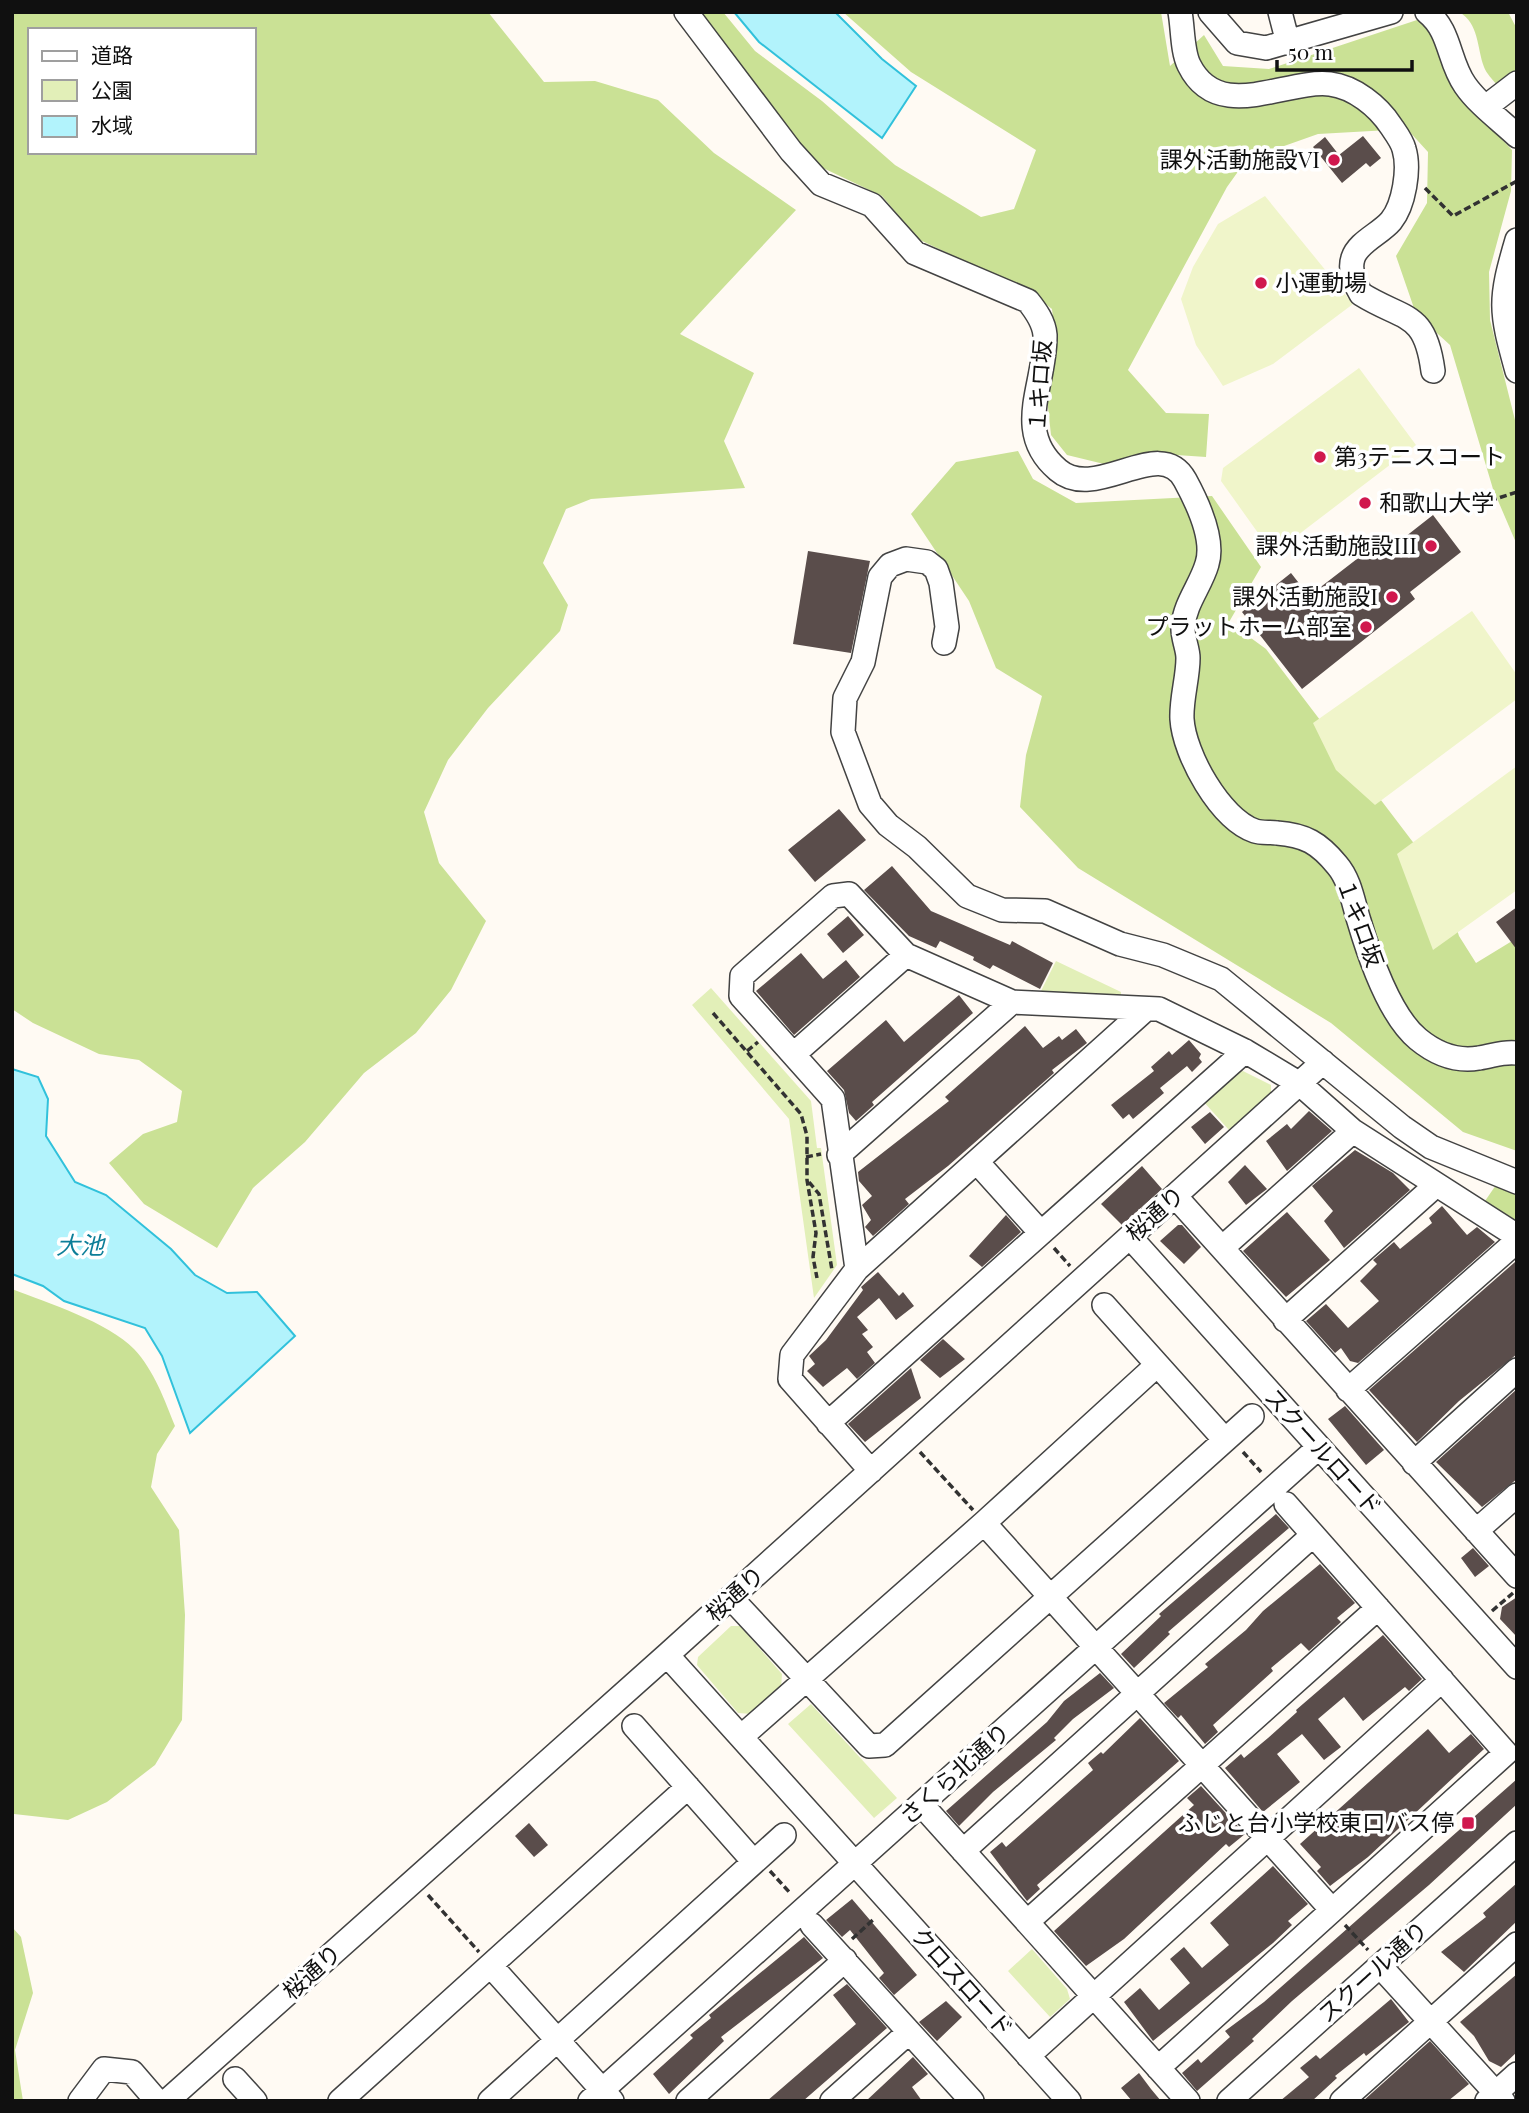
<svg xmlns="http://www.w3.org/2000/svg" width="1529" height="2113" font-family="'Playfair Display','Noto Sans JP',serif">
<style>
.green{fill:#e2efb8}
.forest{fill:#cae195;fill-rule:evenodd}
.pitch{fill:#f0f5ca}
.water{fill:#b2f3fc;stroke:#31c1db;stroke-width:2}
.building{fill:#5a4d4b}
.lines{fill:none;stroke-linecap:round;stroke-linejoin:round}
.minor-casing{stroke:#434343;stroke-width:26}
.path{stroke:#323232;stroke-width:3.5;stroke-dasharray:7 3.5;stroke-linecap:butt}
.minor{stroke:#fff;stroke-width:23}
.poi-dot{fill:#d0184e;stroke:#fff;stroke-width:2.5}
.labels{text-anchor:middle;stroke-width:7;stroke-linejoin:round;paint-order:stroke}
.poi-label{font-size:23px;fill:#101010;stroke:#fff;text-anchor:end}
.street-label{font-size:23px;fill:#101010;stroke:#fff}
.water-label{font-size:24px;font-style:italic;fill:#0c7e98;stroke:#fff}
</style>
<rect width="100%" height="100%" fill="#fffaf3"/>
<path class="green" d="M1056,961L1121,992V999L1039,995Z
M711,988L811,1101L817,1148H821L837,1265L814,1298L789,1119L692,1005Z
M1243,1071L1271,1085V1093L1229,1130L1203,1101L1236,1072Z
M731,1626H740L782,1674L781,1689L752,1714L738,1713L697,1665L698,1657Z
M811,1704L897,1798L874,1818L788,1724Z
M1032,1949L1067,1989L1070,1999L1050,2017L1008,1971Z"/>
<path class="forest" d="M12,12H488L544,82L595,81L658,100L714,153L796,210L680,334L754,373L724,441L745,488L591,499L566,509L543,563L568,605L560,631L488,708L448,760L424,812L439,863L486,921L451,990L416,1033L364,1073L305,1142L253,1188L217,1248L144,1204L109,1163L143,1134L177,1122L182,1091L139,1060L99,1054L33,1023L12,1009ZM30,30H254V152H30Z
M695,12H723L755,51L822,101L895,165L981,217L1014,209L1036,150L911,72L843,12H1161L1170,66L1204,35L1223,66L1269,69L1417,20L1435,36L1475,111L1512,150L1511,191L1489,272L1490,320L1517,428V545L1493,489L1450,345L1416,314L1396,256L1427,203L1428,152L1407,129L1318,134L1247,159L1227,187L1128,370L1166,413L1209,414L1206,457L1147,453L1104,464L1067,455L1051,435L1047,398L1056,344L1052,309L1031,293L918,239L882,196L823,168L800,147L758,87Z
M1459,12H1508L1517,29V74L1497,85C1493,80 1486,73 1484,67C1477,48 1479,23 1459,12Z
M1018,451L1033,479L1076,503L1212,496L1261,567L1229,622L1266,649L1441,879L1459,936L1476,963L1517,938V1151L1463,1132L1331,1023L1078,868L1020,807L1026,755L1042,696L996,668L969,601L911,514L956,462Z
M1496,1185L1517,1191V1221L1485,1201Z
M12,1289C48,1303 108,1322 134,1349C154,1370 165,1401 175,1426L157,1454L151,1487L179,1530L185,1615L182,1720L155,1765L107,1802L68,1820L14,1814L12,1818Z
M12,1927L21,1937L33,1993L15,2050L23,2101H12Z"/>
<path class="pitch" d="M1265,196L1353,304L1273,364L1223,386L1196,345L1181,299L1193,267L1218,224Z
M1359,368L1416,445L1273,554L1221,481L1223,468Z
M1472,611L1517,675V699L1375,805L1336,770L1313,723Z
M1517,766V890L1433,950L1397,854Z"/>
<path class="water" d="M734,12H835L882,59L916,86L882,138L759,42Z
M12,1069L38,1077L48,1099L46,1136L75,1182L106,1195L171,1249L195,1275L227,1293L257,1292L295,1336L190,1433L162,1356L145,1328L64,1301L43,1286L12,1274Z"/>
<path class="building" d="M1363,136L1381,158L1370,167L1366,163L1342,183L1313,147L1325,137L1339,155Z
M1433,515L1461,552L1410,592L1415,599L1302,689L1242,612L1291,573L1309,596L1375,545L1382,555Z
M808,551L870,561L851,653L793,644Z
M839,809L866,840L815,882L788,850Z
M892,866L931,911L1010,945L1012,941L1053,963L1040,989L993,965L990,969L973,960L974,957L940,941L936,948L909,936L864,890Z
M1517,907V950L1496,922Z
M848,916L864,935L843,953L827,934Z
M801,953L823,979L846,960L860,977L794,1035L756,991Z
M959,995L973,1013L872,1102L874,1105L856,1121L849,1113L844,1090L827,1071L886,1020L904,1042Z
M1025,1026L1043,1048L1059,1036L1062,1040L1076,1029L1087,1043L1052,1070L1054,1073L948,1166L905,1199L909,1204L873,1236L865,1227L871,1220L862,1205L872,1196L859,1181L858,1172L949,1101L945,1097Z
M1189,1040L1201,1054L1199,1058L1202,1062L1192,1072L1187,1066L1160,1088L1164,1093L1133,1119L1129,1114L1123,1119L1111,1105L1154,1071L1151,1067L1169,1051L1172,1055Z
M1309,1111L1332,1131L1287,1171L1266,1141L1287,1124L1291,1129Z
M1210,1112L1224,1127L1205,1144L1191,1127Z
M1355,1150L1393,1173L1410,1190L1344,1248L1324,1221L1333,1211L1312,1186Z
M1245,1165L1267,1189L1246,1205L1228,1182Z
M1142,1166L1162,1189L1122,1225L1101,1204Z
M1442,1206L1467,1235L1477,1227L1495,1242L1358,1363L1350,1361L1341,1348L1335,1353L1306,1321L1326,1304L1348,1328L1379,1301L1360,1281L1377,1264L1373,1260L1394,1242L1400,1249L1432,1223L1429,1218Z
M1287,1212L1330,1260L1286,1297L1243,1251Z
M1006,1215L1021,1232L982,1267L969,1256Z
M1178,1225H1182L1201,1247L1184,1264L1160,1241Z
M1515,1262L1517,1354L1459,1401L1417,1442L1369,1390Z
M878,1272L899,1296L903,1292L914,1306L896,1320L879,1298L857,1317L868,1330L862,1334L873,1347L867,1352L875,1363L857,1379L847,1368L823,1387L807,1371L815,1364L809,1356L826,1340L863,1290L861,1287Z
M943,1339L965,1359L940,1378L920,1360Z
M911,1368L921,1398L865,1442L848,1424Z
M1517,1389V1479L1482,1507L1436,1462Z
M1345,1406L1384,1450L1366,1465L1328,1419Z
M1276,1514L1289,1528L1168,1632L1170,1634L1134,1668L1121,1654L1161,1616L1159,1614Z
M1473,1548L1489,1566L1475,1577L1461,1558Z
M1320,1564L1355,1603L1337,1618L1341,1622L1309,1651L1301,1643L1271,1668L1273,1671L1213,1725L1218,1732L1205,1744L1181,1715L1178,1718L1164,1703L1208,1667L1205,1664L1246,1630L1263,1611Z
M1517,1597V1637L1500,1619L1502,1607Z
M1383,1635L1422,1679L1409,1691L1405,1687L1363,1721L1344,1697L1318,1719L1341,1747L1324,1760L1302,1734L1277,1754L1300,1782L1263,1812L1225,1768L1241,1754L1244,1758L1268,1738L1297,1712L1296,1710Z
M1100,1673L1114,1688L1073,1719L1054,1738L1056,1740L993,1792L959,1826L946,1811L1047,1722L1064,1701Z
M1140,1718L1179,1761L1037,1885L1040,1889L1027,1901L990,1852L1002,1842L1006,1847L1093,1770L1088,1763L1101,1752L1103,1754Z
M1428,1729L1449,1753L1471,1734L1484,1749L1368,1857L1330,1886L1317,1871L1321,1867L1300,1844Z
M1517,1779V1804L1429,1885L1292,2001L1252,2039L1254,2041L1197,2091L1182,2073L1198,2059L1201,2063L1230,2037L1225,2031L1264,2002Z
M1201,1786L1245,1834L1229,1847L1226,1844L1124,1939L1086,1966L1054,1931L1194,1805L1187,1798Z
M529,1823L548,1845L534,1857L515,1836Z
M1273,1866L1308,1904L1288,1921L1292,1925L1273,1943L1153,2041L1124,2002L1140,1988L1159,2010L1190,1983L1170,1959L1184,1947L1202,1968L1229,1945L1210,1923Z
M1517,1883V1921L1464,1972L1441,1952L1486,1917L1483,1913Z
M852,1899L917,1975L894,1995L879,1978L884,1973L850,1930L842,1937L826,1920Z
M804,1937L823,1958L721,2037L724,2041L669,2094L653,2074L693,2038L690,2035L711,2018L709,2015Z
M1517,1974V2052L1501,2067L1489,2061L1474,2036L1460,2022Z
M847,1984L887,2028L803,2101H767L856,2024L833,1995Z
M1391,1999L1409,2022L1366,2056L1364,2053L1335,2076L1337,2078L1312,2101H1280L1309,2077L1300,2068L1316,2055L1320,2059Z
M946,2001L962,2017L937,2041L919,2022Z
M1430,2041L1469,2084L1448,2101H1363Z
M913,2057L928,2074L912,2087L922,2101H866Z
M1139,2073L1151,2089L1161,2101H1132L1121,2088Z"/>
<g class="lines">
<defs>
<path id="minor" d="M686,12L791,151L821,184L872,205L915,253L1028,301C1036,311 1044,322 1045,335C1046,385 1012,431 1058,470C1096,503 1160,434 1185,480C1197,502 1215,539 1207,564C1201,585 1185,603 1183,626C1182,637 1188,648 1188,658C1188,678 1181,699 1182,719C1184,754 1220,819 1255,831C1261,833 1270,832 1277,833C1305,835 1319,843 1337,865C1350,880 1353,902 1359,921C1369,955 1390,1016 1418,1039C1435,1053 1456,1062 1479,1058C1493,1056 1503,1051 1517,1053
M1180,12C1183,28 1182,51 1189,65C1218,124 1285,79 1330,84C1354,87 1378,106 1391,126C1395,132 1402,141 1404,149C1410,169 1404,205 1391,221C1380,234 1358,242 1353,258C1349,270 1355,284 1361,294C1404,321 1425,310 1433,371
M1210,12L1237,43L1266,48L1391,12
M1280,12L1288,43
M1427,12C1451,31 1448,61 1465,85C1478,104 1500,120 1517,136
M1487,106L1517,83
M1517,240C1499,301 1500,310 1517,371
M944,643L947,627L941,583L936,569L927,562L906,559L890,565L880,577L863,662L845,698L843,732L870,804L888,825L917,847L967,896L1002,910L1045,911L1120,944L1163,955L1221,979L1402,1127L1431,1147L1517,1182
M794,1054L906,955
M839,1155L1012,1002
M977,1162L1041,1233
M1175,1196L1517,1576
M1130,1237L1517,1667
M1222,1248L1353,1131
M857,1269L1146,1009
M1104,1305L1225,1440
M1285,1320L1435,1186
M1348,1390L1517,1241
M828,1423L1245,1051
M1414,1463L1517,1370
M871,1471L790,1379L792,1355L857,1269L833,1099L741,996L742,976L833,896L849,894L906,955L1012,1002L1159,1009L1245,1051L1300,1084L1353,1131L1517,1236
M984,1523L1332,1910
M1476,1531L1517,1495
M731,1598L869,1746L885,1745L1252,1416
M667,1655L1069,2101
M634,1726L754,1862
M741,1737L984,1523L1157,1365
M921,1804L1188,2101
M963,1851L1313,1535
M1027,1922L1378,1608
M812,1925L972,2101
M491,1966L612,2101
M1380,1966L1503,2101
M1028,2056L1442,1680
M1158,2068L1506,1753L1286,1504
M235,2079L255,2101
M80,2101L104,2069L132,2072L157,2101
M167,2101L667,1655L1323,1062
M340,2101L688,1787
M490,2101L784,1835
M590,2101L1319,1447
M688,2101L845,1960
M832,2101L909,2032
M1229,2101L1517,1843
M1342,2101L1517,1944
M1487,2101L1517,2074"/>
</defs>
<use href="#minor" class="minor-casing"/>
<path class="path" d="M1425,188L1453,216L1517,181
M1480,504L1517,492
M713,1013L801,1114L807,1136V1180L816,1233L813,1257L817,1278
M747,1051L758,1042
M806,1157L821,1154
M809,1182L819,1194L832,1270
M1054,1248L1070,1266
M920,1452L973,1510
M1243,1452L1261,1472
M1492,1611L1513,1593
M770,1871L791,1894
M428,1895L479,1952
M1345,1925L1368,1950
M852,1939L875,1918"/>
<use href="#minor" class="minor"/>
</g>
<g class="poi-dot">
<circle cx="1334" cy="160" r="7"/>
<circle cx="1261" cy="283" r="7"/>
<circle cx="1320" cy="457" r="7"/>
<circle cx="1365" cy="503" r="7"/>
<circle cx="1431" cy="546" r="7"/>
<circle cx="1392" cy="597" r="7"/>
<circle cx="1366" cy="627" r="7"/>
<rect x="1461" y="1816" width="14" height="14" rx="3.5"/>
</g>
<g class="labels">
<g class="poi-label">
<text x="1320" y="168">課外活動施設VI</text>
<text x="1275" y="291" text-anchor="start">小運動場</text>
<text x="1334" y="465" text-anchor="start">第3テニスコート</text>
<text x="1379" y="511" text-anchor="start">和歌山大学</text>
<text x="1417" y="554">課外活動施設III</text>
<text x="1378" y="605">課外活動施設I</text>
<text x="1352" y="635">プラットホーム部室</text>
<text x="1454" y="1831">ふじと台小学校東口バス停</text>
</g>
<g class="street-label">
<text transform="translate(1040 386) rotate(-86)" y="8">１キロ坂</text>
<text transform="translate(1360 923) rotate(70)" y="8">１キロ坂</text>
<text transform="translate(1155 1214) rotate(-42)" y="8">桜通り</text>
<text transform="translate(1323 1452) rotate(48)" y="8">スクールロード</text>
<text transform="translate(735 1594) rotate(-42)" y="8">桜通り</text>
<text transform="translate(955 1774) rotate(-42)" y="8">さくら北通り</text>
<text transform="translate(312 1972) rotate(-42)" y="8">桜通り</text>
<text transform="translate(1373 1972) rotate(-42)" y="8">スクール通り</text>
<text transform="translate(962 1982) rotate(48)" y="8">クロスロード</text>
</g>
<g class="water-label">
<text x="80" y="1254">大池</text>
</g>
</g>
<rect width="1529" height="2113" fill="none" stroke="#101010" stroke-width="28"/>
<rect x="28" y="28" width="228" height="126" fill="#ffffff" stroke="#9f9f9f" stroke-width="2"/>
<rect x="42" y="51" width="35" height="10" fill="#ffffff" stroke="#9f9f9f" stroke-width="2"/>
<text x="91" y="63" font-size="21" fill="#101010">道路</text>
<rect x="42" y="80" width="35" height="21" fill="#e2efb8" stroke="#9f9f9f" stroke-width="2"/>
<text x="91" y="98" font-size="21" fill="#101010">公園</text>
<rect x="42" y="116" width="35" height="21" fill="#b2f3fc" stroke="#9f9f9f" stroke-width="2"/>
<text x="91" y="133" font-size="21" fill="#101010">水域</text>
<path d="M1277 60v10h135v-10" fill="none" stroke="#101010" stroke-width="3.5"/>
<text x="1288" y="60" font-size="21" fill="#101010" stroke="#ffffff" stroke-width="5" paint-order="stroke">50 m</text>
</svg>
